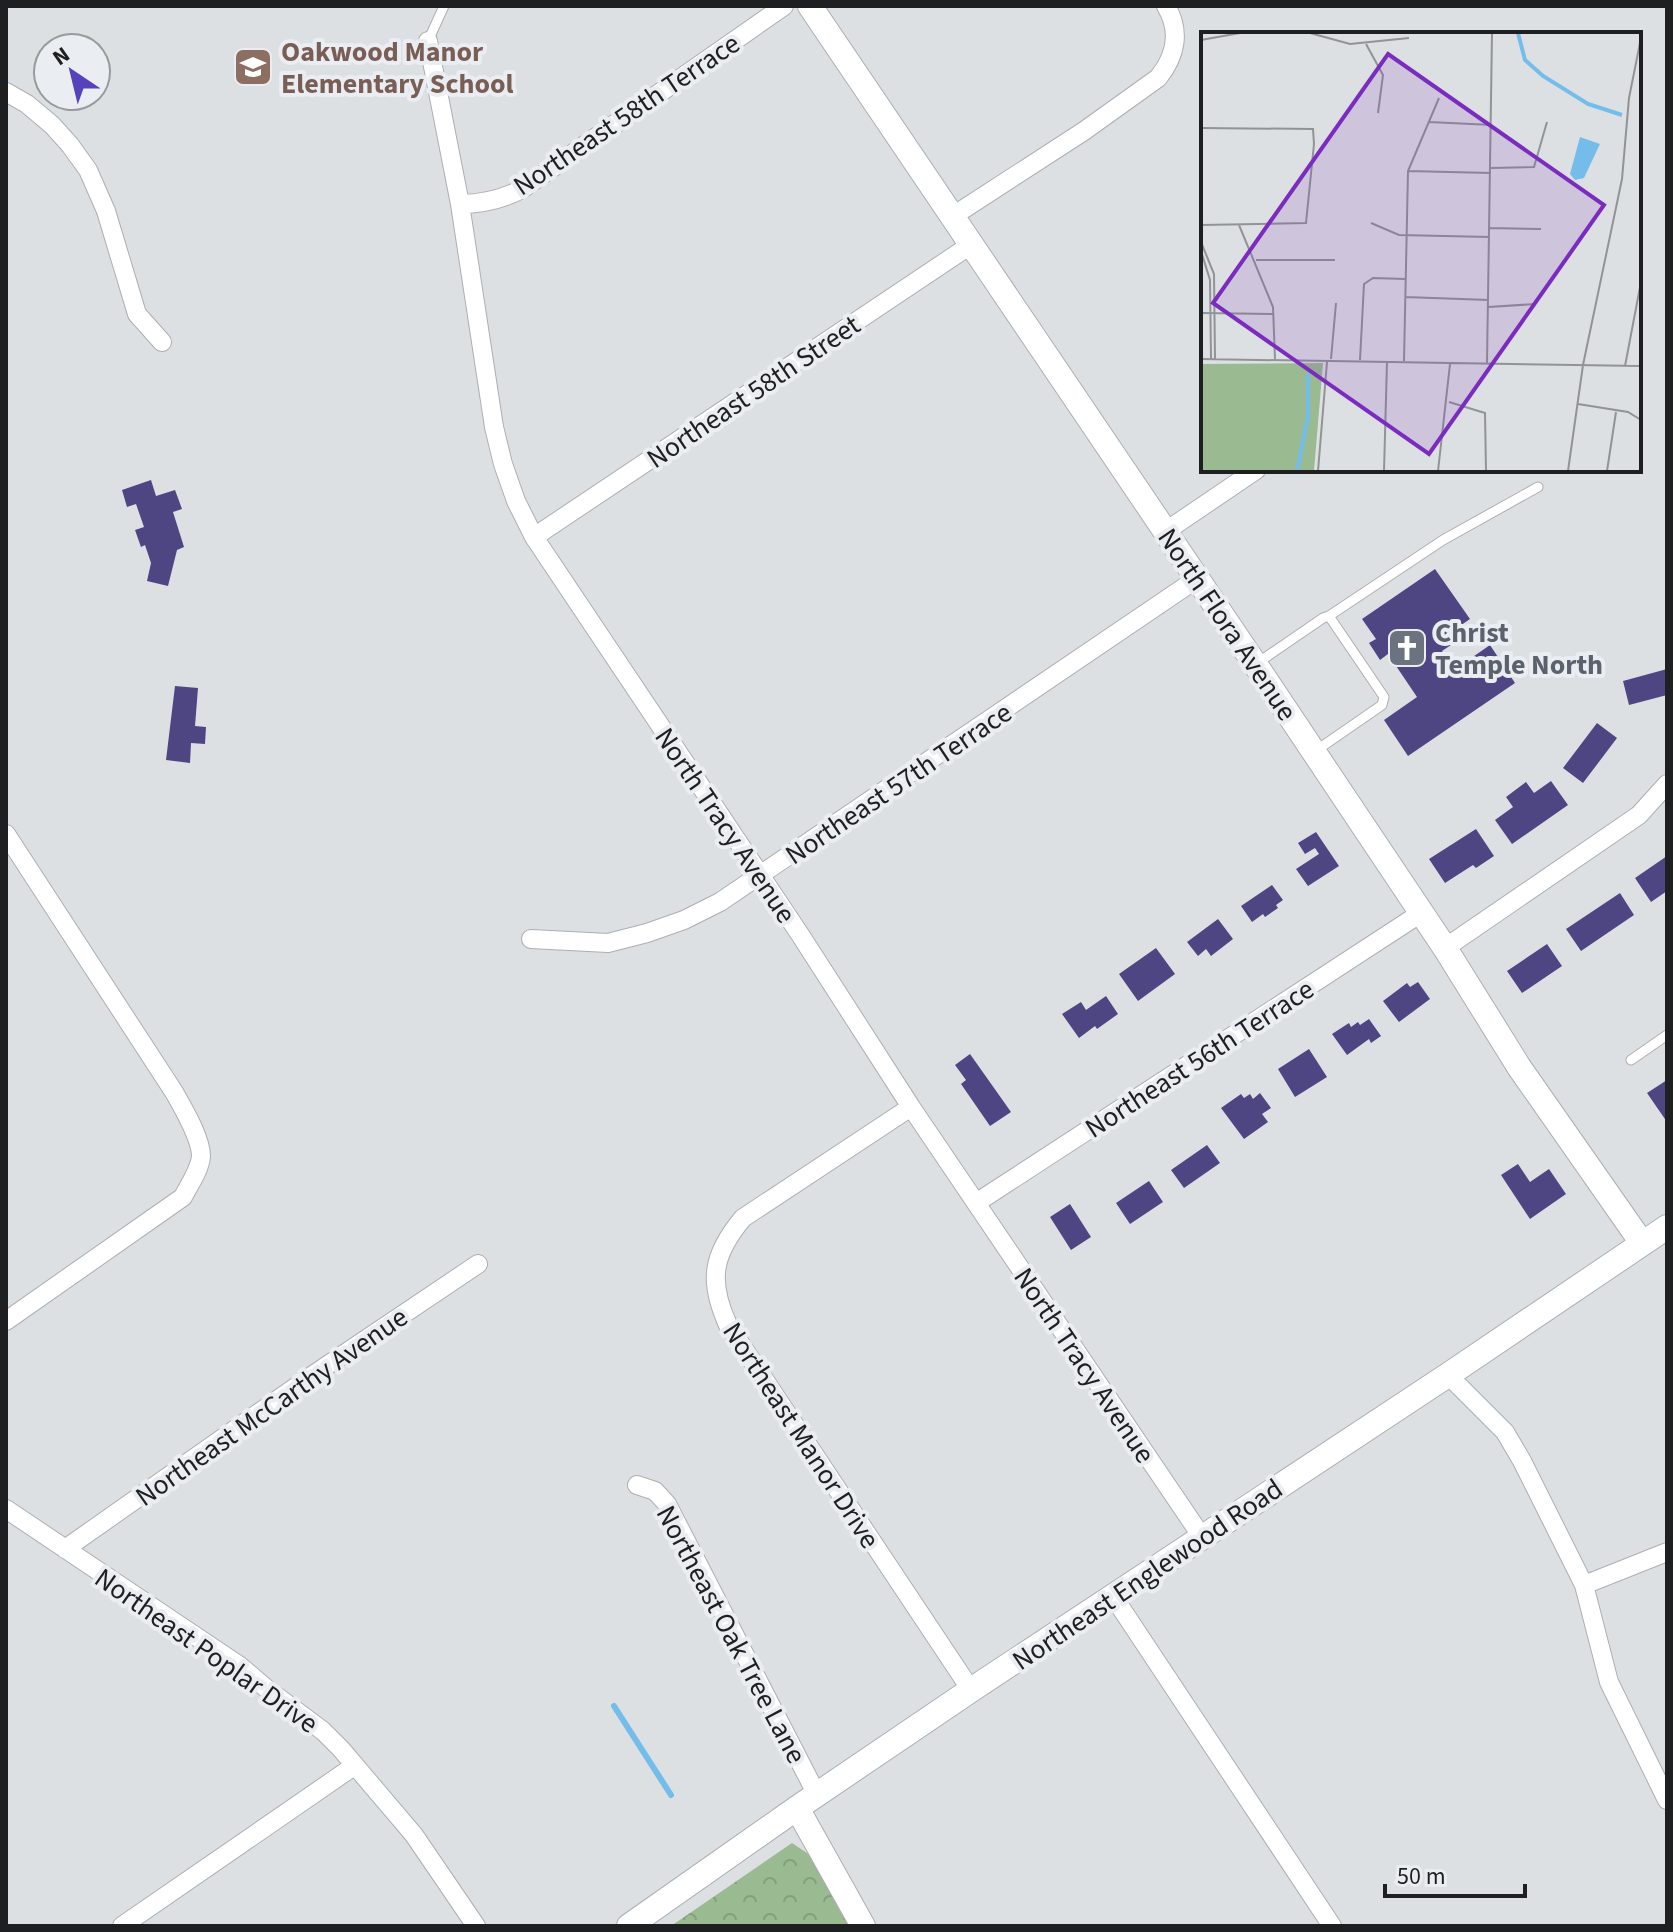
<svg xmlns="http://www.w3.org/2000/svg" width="1673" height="1932" font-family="'Source Sans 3',sans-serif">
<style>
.park{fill:url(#park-crowns)}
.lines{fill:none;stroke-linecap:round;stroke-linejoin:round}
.stream{stroke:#74bdeb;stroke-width:6}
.building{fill:#4d4683}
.lane-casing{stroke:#acafb3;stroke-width:11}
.street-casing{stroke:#acafb3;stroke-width:20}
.secondary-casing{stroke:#acafb3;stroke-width:26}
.lane{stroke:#fff;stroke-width:9}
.street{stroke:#fff;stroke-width:18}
.secondary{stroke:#fff;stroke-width:24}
.labels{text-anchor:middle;stroke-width:8;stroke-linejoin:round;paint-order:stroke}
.education-label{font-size:28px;font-weight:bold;fill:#785e54;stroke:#eaedf1;text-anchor:start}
.street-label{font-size:28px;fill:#1e1f21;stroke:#eaedf1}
.worship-label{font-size:28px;font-weight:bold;fill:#5b616d;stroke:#eaedf1;text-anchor:start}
.inset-river{fill:none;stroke:#74bdeb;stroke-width:4}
.inset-road{fill:none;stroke:#919395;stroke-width:2}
.view{fill:#7b2cbf;fill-opacity:0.15;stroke:#7b2cbf;stroke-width:4}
.inset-edge{fill:none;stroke:#1e1f21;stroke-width:4}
</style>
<defs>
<pattern id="park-crowns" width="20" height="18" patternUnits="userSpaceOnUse" patternTransform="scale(2)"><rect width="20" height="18" fill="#9aba91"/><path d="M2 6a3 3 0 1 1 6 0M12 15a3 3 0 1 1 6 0" fill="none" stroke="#849f7d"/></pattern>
</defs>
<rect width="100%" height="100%" fill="#dde0e3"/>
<path class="park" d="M792,1843L810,1855L850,1926H671Z"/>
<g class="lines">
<path class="stream" d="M614,1706L671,1795"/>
</g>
<path class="building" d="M151,480L156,496L175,490L182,509L173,512L184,547L177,550L168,586L147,581L151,563L145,545L141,547L135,530L144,527L136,504L127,507L122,490Z
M1435,569L1470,619L1454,630L1460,639L1442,651L1454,670L1490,645L1515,683L1408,756L1384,720L1417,697L1388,654L1380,660L1369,643L1376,639L1362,619Z
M1667,669V695L1629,705L1623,681Z
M175,686L198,688L195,726L206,727L205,744L191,743L190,763L166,760Z
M1597,723L1617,738L1583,783L1563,768Z
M1551,781L1568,805L1512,844L1495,820L1513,807L1506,797L1526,782L1534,793Z
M1476,829L1494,856L1476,868L1473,865L1445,883L1429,859Z
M1316,832L1339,866L1308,886L1296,869L1319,854L1315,848L1305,854L1298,843Z
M1667,856V891L1651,902L1635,878Z
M1272,885L1283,900L1276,905L1278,908L1265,917L1263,914L1252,922L1241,906Z
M1620,893L1634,915L1581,951L1566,929Z
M1218,919L1233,939L1211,956L1206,949L1198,956L1187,942Z
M1547,944L1562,966L1522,993L1507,971Z
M1156,948L1175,974L1138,1001L1119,974Z
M1418,982L1430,999L1399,1022L1383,1001L1407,983L1410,987Z
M1106,996L1118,1014L1097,1029L1095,1026L1079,1038L1062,1014L1081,1002L1086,1010Z
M1369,1019L1381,1036L1371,1043L1369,1039L1347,1055L1332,1034L1349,1023L1351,1027L1358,1022L1360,1025Z
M1309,1049L1327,1077L1295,1097L1278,1069Z
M970,1054L1011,1112L990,1126L961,1084L966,1080L955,1065Z
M1667,1080V1122L1647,1093Z
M1260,1093L1271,1108L1262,1114L1268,1122L1244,1139L1221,1108L1241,1094L1244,1098L1250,1094L1253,1099Z
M1207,1145L1220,1163L1184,1188L1171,1170Z
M1518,1164L1530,1182L1549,1169L1566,1194L1530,1219L1501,1175Z
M1149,1181L1163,1202L1130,1224L1116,1203Z
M1070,1204L1091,1237L1071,1250L1050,1217Z"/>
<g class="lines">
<defs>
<path id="lane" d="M428,41L444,6
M1329,616L1443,540L1538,487
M1256,664L1323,618L1329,616L1384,697L1382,705L1314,752
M1631,1060L1667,1035"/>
<path id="street" d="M428,41L460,204L494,427L503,464L516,501L534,537L801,936L911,1107L1202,1537
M6,92L27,104L52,125L70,145L88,170L106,211L137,314L162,342
M460,204C482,204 503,199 522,189L784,6
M953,216L1084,131L1158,78C1176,56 1181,31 1166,6
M1166,531L1256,470
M534,537L972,244
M6,834L174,1092C183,1108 201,1138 201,1156C200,1170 189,1185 183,1197L6,1321
M531,939L608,943L647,933L684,920L720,902L1198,578
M1445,948L1639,815L1667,784
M911,1107L743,1218C712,1255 708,1281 728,1325L971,1690
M976,1203L1421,913
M1448,1375L1505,1432L1522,1461L1584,1585L1609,1682L1667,1800
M637,1485L655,1491L667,1504L817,1795
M6,1509L240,1666L267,1689L323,1731L341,1749L414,1835L476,1926
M65,1549L307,1379L478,1264
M1584,1585L1667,1552
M1113,1596L1332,1926
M122,1926L354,1766"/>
<path id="secondary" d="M810,6L1255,664L1445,948L1519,1067L1642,1243
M797,1808L863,1926
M629,1926L797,1808L971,1690L1448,1375L1667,1227"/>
</defs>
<use href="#lane" class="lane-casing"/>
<use href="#street" class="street-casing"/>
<use href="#secondary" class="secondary-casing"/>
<use href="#lane" class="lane"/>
<use href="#street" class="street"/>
<use href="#secondary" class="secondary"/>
</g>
<defs>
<symbol id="school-square" viewBox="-11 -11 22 22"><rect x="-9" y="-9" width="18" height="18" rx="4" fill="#8d6e63" stroke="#eaedf1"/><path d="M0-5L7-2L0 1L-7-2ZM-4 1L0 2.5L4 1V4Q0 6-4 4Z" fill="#fff"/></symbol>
<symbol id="church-square" viewBox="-11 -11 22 22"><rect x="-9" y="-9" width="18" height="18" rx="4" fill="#6b7280" stroke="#eaedf1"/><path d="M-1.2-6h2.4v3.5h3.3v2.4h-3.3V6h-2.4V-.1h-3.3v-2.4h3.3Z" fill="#fff"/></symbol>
</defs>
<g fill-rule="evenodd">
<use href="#school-square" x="231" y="45" width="44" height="44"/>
<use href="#church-square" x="1385" y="626" width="44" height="44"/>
</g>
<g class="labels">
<g class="education-label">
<text x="281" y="61">Oakwood Manor<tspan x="281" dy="32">Elementary School</tspan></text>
</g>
<g class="street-label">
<text transform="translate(626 114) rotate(-34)" y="10">Northeast 58th Terrace</text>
<text transform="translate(753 391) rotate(-34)" y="10">Northeast 58th Street</text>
<text transform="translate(1228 624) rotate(56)" y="10">North Flora Avenue</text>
<text transform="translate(898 783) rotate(-34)" y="10">Northeast 57th Terrace</text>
<text transform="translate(726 825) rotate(56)" y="10">North Tracy Avenue</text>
<text transform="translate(1199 1058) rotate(-33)" y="10">Northeast 56th Terrace</text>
<text transform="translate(1085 1365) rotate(56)" y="10">North Tracy Avenue</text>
<text transform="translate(271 1406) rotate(-35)" y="10">Northeast McCarthy Avenue</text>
<text transform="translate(802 1435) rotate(57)" y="10">Northeast Manor Drive</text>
<text transform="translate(1147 1574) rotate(-34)" y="10">Northeast Englewood Road</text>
<text transform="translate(732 1634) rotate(62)" y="10">Northeast Oak Tree Lane</text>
<text transform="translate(207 1650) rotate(35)" y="10">Northeast Poplar Drive</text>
</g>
<g class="worship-label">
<text x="1435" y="642">Christ<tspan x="1435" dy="32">Temple North</tspan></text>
</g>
</g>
<g transform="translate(1201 32)">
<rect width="440" height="440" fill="#dde0e3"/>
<path d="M122,331L113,439H0V332Z" fill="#9aba91"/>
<path d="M379,105L399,112L383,146L374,148L369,142Z" fill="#74bdeb"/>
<path class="inset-river" d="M317,1L324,28L342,44L387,72L421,83M96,439L107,384V342"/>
<path class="inset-road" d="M109,1L149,12L208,6M0,8L39,1M165,12L182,43L177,81M228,90L291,93M0,96L112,97L113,112L105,191L0,193M290,136L333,135L346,90M207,139L290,141M170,191L198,203L289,205M38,193L72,275L74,327M289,196L340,197M0,210L13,242L14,327M0,219L9,248L10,327M55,228H134M204,265L288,268M287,275L335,272M0,281L73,282M0,327L440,334M130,327L135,271M159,328L163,252L172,246L204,247M203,329L207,139L238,66M286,331L291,1M424,334L440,250M248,370L284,381L285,439M377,372L427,380L440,388M117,439L126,330M183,439L186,330M237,439L249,332M367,439L382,333L421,147L428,66L440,6M406,439L415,380"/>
<path class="view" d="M187,22L403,173L228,422L12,271Z"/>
<rect width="440" height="440" class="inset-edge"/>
</g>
<rect width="1673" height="1932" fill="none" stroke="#1e1f21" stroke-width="16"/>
<g transform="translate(72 72) rotate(325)"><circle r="38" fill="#eaedf1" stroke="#989b9e" stroke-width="2"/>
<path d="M0-6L14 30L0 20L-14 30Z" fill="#5643bb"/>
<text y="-12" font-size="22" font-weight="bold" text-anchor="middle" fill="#1e1f21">N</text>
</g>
<path d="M1385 1884v12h140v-12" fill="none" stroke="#1e1f21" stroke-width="4"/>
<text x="1397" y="1884" font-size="24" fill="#1e1f21" stroke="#eaedf1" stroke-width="6" paint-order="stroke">50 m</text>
</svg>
